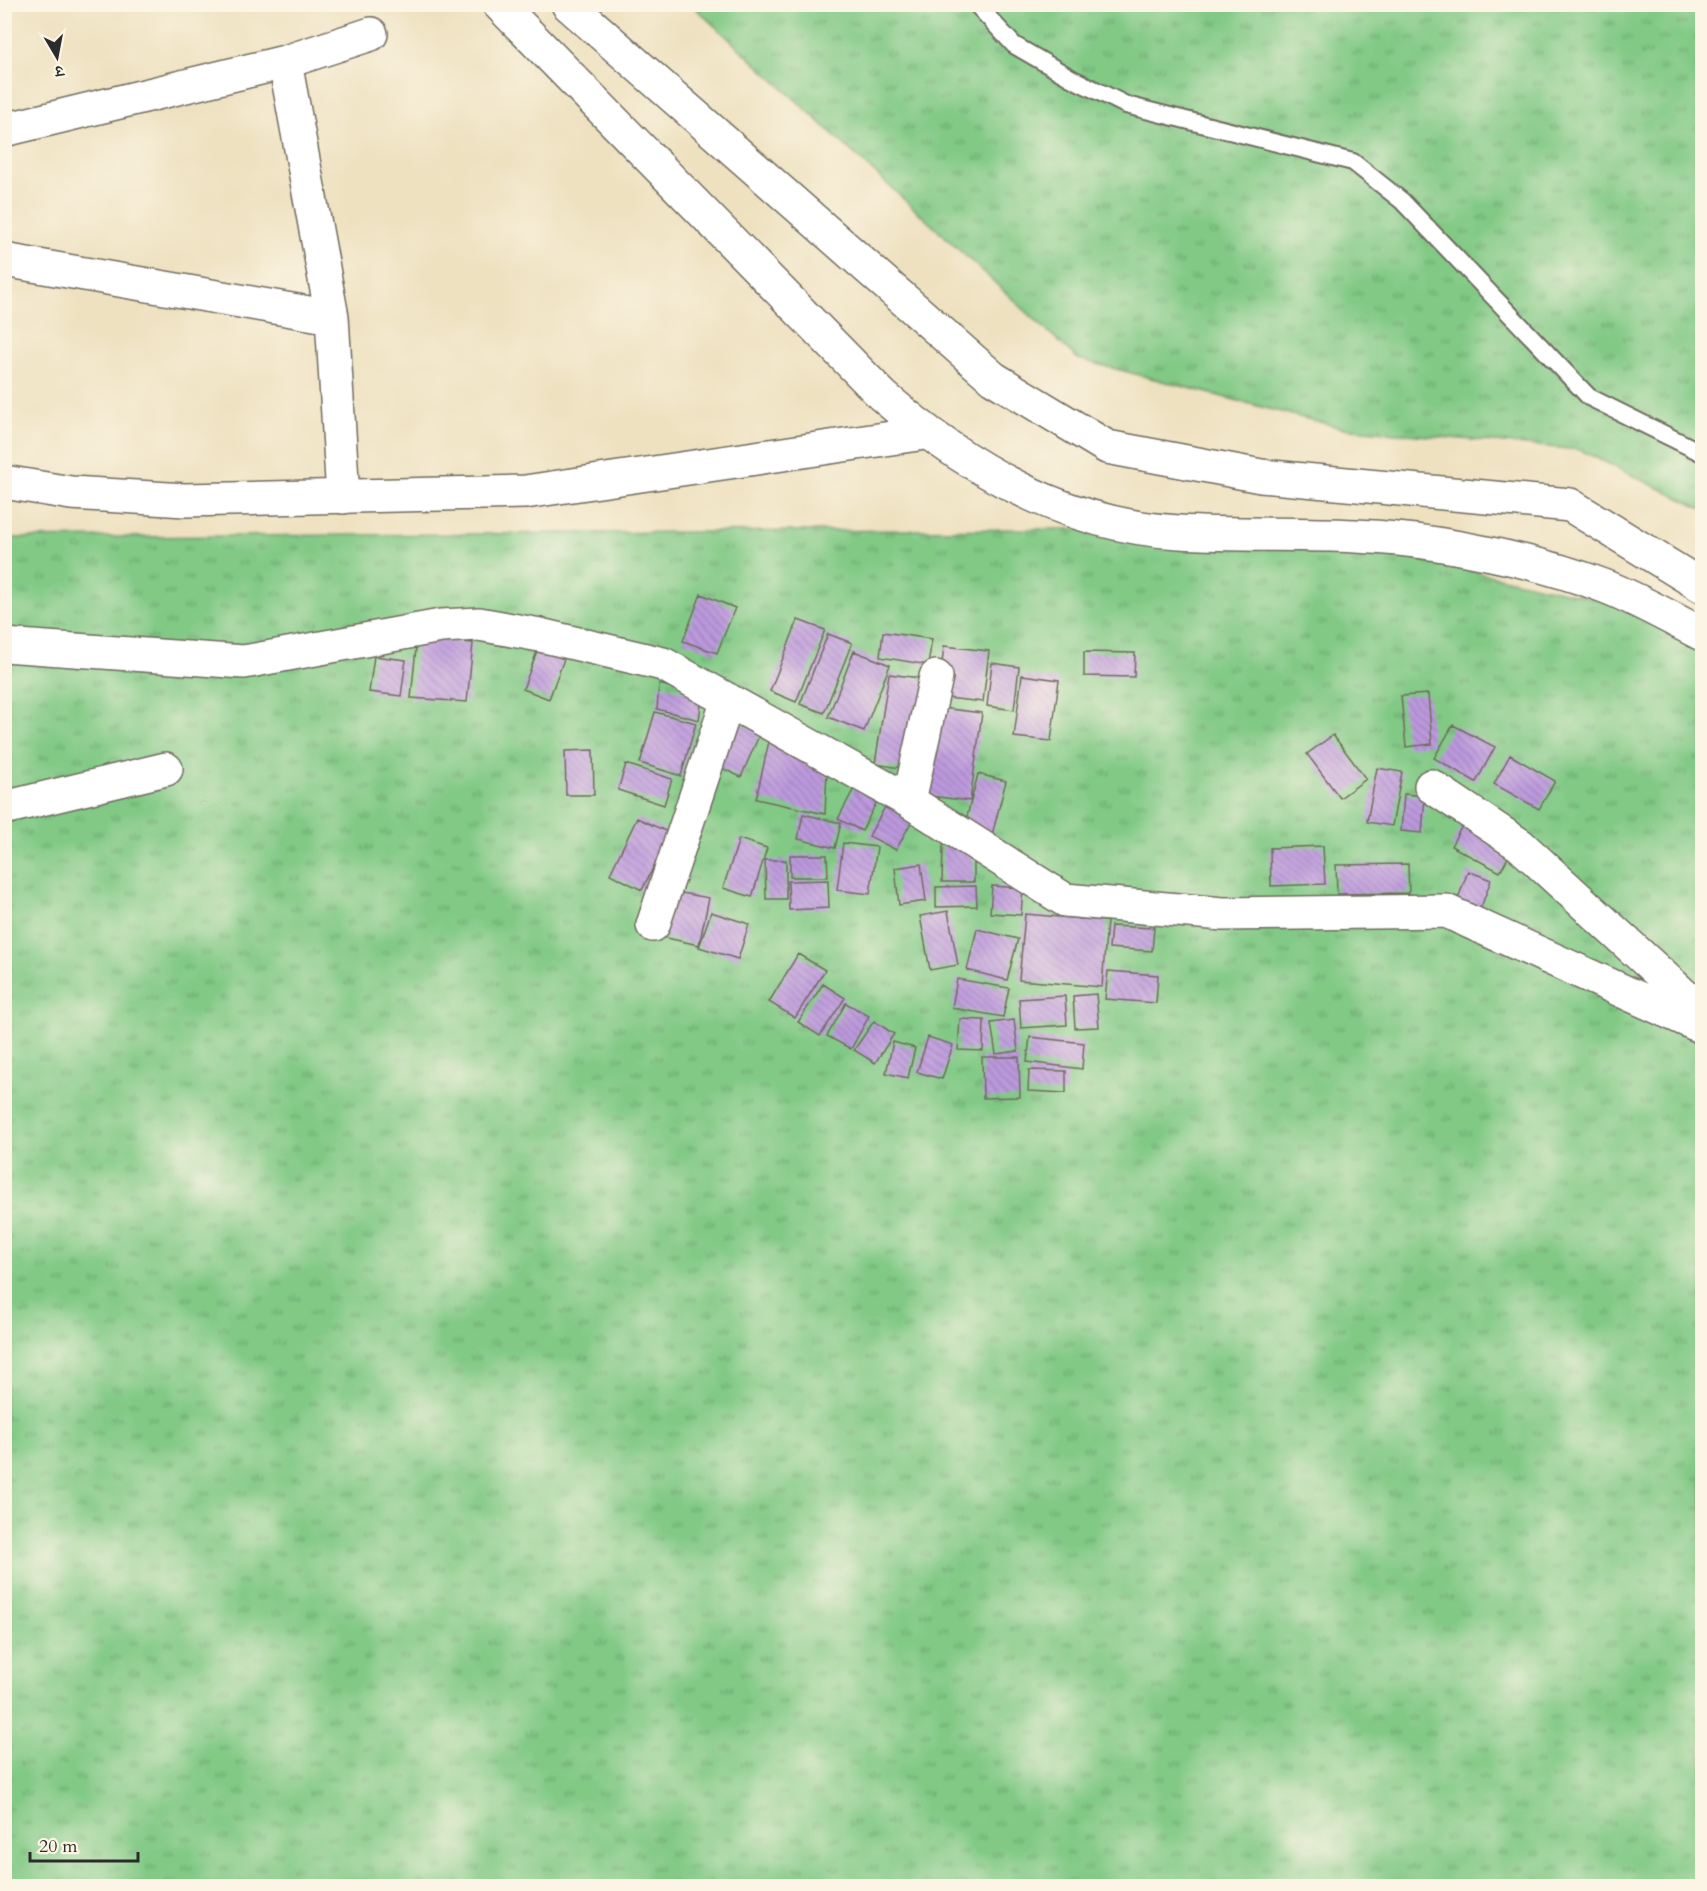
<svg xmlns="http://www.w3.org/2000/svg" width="1707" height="1891" font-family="Cardo,'Noto Serif Devanagari',serif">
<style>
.grass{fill:url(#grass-tufts);stroke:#567a58;stroke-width:1.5}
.building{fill:url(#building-back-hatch)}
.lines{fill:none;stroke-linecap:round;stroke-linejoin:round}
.lane-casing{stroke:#6f6b5f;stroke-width:20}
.street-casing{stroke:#6f6b5f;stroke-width:36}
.secondary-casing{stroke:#6f6b5f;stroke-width:36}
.lane{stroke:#fff;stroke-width:16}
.street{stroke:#fff;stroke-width:33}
.secondary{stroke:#fff;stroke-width:33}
</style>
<defs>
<pattern id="grass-tufts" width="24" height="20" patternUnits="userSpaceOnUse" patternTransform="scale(1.5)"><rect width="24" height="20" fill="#81c985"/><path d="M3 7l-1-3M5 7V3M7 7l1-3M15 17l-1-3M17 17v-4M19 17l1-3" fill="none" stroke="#6aa36d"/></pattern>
<pattern id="building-back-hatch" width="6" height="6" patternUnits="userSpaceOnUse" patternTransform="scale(1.5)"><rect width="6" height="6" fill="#bd9ade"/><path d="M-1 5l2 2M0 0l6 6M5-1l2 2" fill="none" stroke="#9a7eb4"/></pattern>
</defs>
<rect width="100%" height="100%" fill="#fcf5e5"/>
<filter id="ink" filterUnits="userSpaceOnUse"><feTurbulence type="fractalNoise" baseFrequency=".0167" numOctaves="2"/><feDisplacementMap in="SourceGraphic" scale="12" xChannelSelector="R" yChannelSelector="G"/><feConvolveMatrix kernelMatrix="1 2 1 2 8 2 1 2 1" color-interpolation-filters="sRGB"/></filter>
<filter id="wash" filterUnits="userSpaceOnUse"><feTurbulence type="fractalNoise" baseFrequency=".008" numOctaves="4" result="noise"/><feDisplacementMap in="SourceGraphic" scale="24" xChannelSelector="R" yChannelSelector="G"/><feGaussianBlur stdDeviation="1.35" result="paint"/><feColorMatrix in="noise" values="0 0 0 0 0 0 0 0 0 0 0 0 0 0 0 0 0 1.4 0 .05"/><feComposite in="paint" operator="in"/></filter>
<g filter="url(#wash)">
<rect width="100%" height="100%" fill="#eee1c0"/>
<path class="grass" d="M692,5H1702V509L1580,450L1342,428L1078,359Z
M1276,527L1702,623V1886H5L4,538Z"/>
<g id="blocks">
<path class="building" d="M701,594L735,608L717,653L683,641Z
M798,620L825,630L796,702L770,691Z
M883,632L932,639L928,665L880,657Z
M828,634L852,643L824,713L800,704Z
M417,638L473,643L467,702L411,698Z
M944,646L989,651L983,702L938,697Z
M538,649L564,659L549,699L523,689Z
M854,651L890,665L864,731L828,717Z
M1084,652L1135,653L1134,677L1084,676Z
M374,656L406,660L401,696L369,692Z
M992,663L1019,667L1014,710L987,706Z
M889,674L927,679L913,770L875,764Z
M1022,675L1059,680L1051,741L1014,737Z
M659,684L702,696L699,720L657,709Z
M1428,694L1432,744L1406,747L1401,696Z
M933,707L982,713L970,801L922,795Z
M655,712L696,723L681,776L640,763Z
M736,723L761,731L741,777L715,765Z
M1453,725L1495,747L1476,782L1434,758Z
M1333,735L1366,779L1340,798L1307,754Z
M769,741L827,771L825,814L756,799Z
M593,750L594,795H566L565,751Z
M1510,755L1555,781L1539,809L1494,784Z
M626,764L672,779L664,805L618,790Z
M1377,768L1402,772L1392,826L1367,822Z
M978,774L1006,781L992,835L964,828Z
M860,777L883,789L862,831L838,819Z
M1404,794L1425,796L1422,833L1401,831Z
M890,798L916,813L896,850L869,836Z
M803,814L841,823L835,848L798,839Z
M1467,817L1516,843L1500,872L1451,846Z
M637,818L670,833L642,890L610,874Z
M739,839L767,848L752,897L723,888Z
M843,843L877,847L870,894L837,890Z
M943,845H974V882H942Z
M1323,846L1325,884L1271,886L1270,848Z
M790,855H827L828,877H790Z
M765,860H786V899H766Z
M921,864L926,901L899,905L895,868Z
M1408,864L1409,893L1337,894L1336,865Z
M1468,871L1491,880L1479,913L1456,904Z
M828,880L829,908L789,910L788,881Z
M976,886L977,906L936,907V887Z
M992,886L1023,888L1021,915L990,913Z
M671,891L709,898L699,945L662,937Z
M948,911L958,965L930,970L920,916Z
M711,912L749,924L738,959L699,947Z
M1025,914L1107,921L1102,987L1019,980Z
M1111,926L1154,928L1152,951L1109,948Z
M977,929L1018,939L1007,980L967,970Z
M798,954L825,970L795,1018L769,1002Z
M1108,971L1158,975L1156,1003L1105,999Z
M957,979L1009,988L1003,1017L952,1008Z
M823,984L845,998L820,1036L798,1022Z
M1096,994L1099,1027L1075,1028L1073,996Z
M1065,996L1067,1025L1021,1028L1019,999Z
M846,1003L869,1016L851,1049L827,1036Z
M960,1019L984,1020L983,1051L958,1050Z
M1014,1020L1018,1051L996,1054L991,1023Z
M874,1021L894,1034L875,1063L854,1050Z
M928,1037L953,1045L942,1079L917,1072Z
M1030,1037L1084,1043L1082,1069L1027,1062Z
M893,1042L915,1048L908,1078L886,1073Z
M982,1057H1019L1020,1097L983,1098Z
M1029,1070L1066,1071V1093L1028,1091Z"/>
</g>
</g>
<g filter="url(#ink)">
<use href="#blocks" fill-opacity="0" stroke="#6f6b5f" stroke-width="1.5"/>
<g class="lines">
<defs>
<path id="lane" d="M976,4L1014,45L1071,78L1126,105L1353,162L1402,201L1589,397L1702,453"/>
<path id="street" d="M285,62L371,34
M4,130L285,62L332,317
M4,260L332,317L343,497
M4,645L244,662L441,626L479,624L540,635L663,664L909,801L1065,900L1223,914L1446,911L1702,1027
M1431,786L1520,845L1702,1012
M909,801L936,677
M4,808L166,769
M653,925L728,700"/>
<path id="secondary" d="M499,4L883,396C966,468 1067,526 1179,532C1264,537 1352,530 1437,544C1493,553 1551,566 1604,586C1638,599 1670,618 1702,634
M568,4L993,378L1107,447L1261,476L1570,505L1702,586
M4,482L71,493L185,500L525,492L925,433"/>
</defs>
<use href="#lane" class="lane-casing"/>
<use href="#street" class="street-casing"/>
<use href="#secondary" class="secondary-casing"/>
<use href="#lane" class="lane"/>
<use href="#street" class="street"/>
<use href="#secondary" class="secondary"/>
</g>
</g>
<rect width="1707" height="1891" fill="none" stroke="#fcf5e5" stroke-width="24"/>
<g transform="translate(57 57) rotate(170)" stroke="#fcf5e5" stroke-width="4.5" paint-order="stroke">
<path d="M0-4.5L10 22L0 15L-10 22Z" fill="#2b2b2b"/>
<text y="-9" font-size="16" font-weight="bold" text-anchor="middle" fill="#2b2b2b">उ</text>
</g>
<path d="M30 1852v9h108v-9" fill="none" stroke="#2b2b2b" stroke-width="3"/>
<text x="39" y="1852" font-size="18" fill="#2b2b2b" stroke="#fcf5e5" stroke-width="4.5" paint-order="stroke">20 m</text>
</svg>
